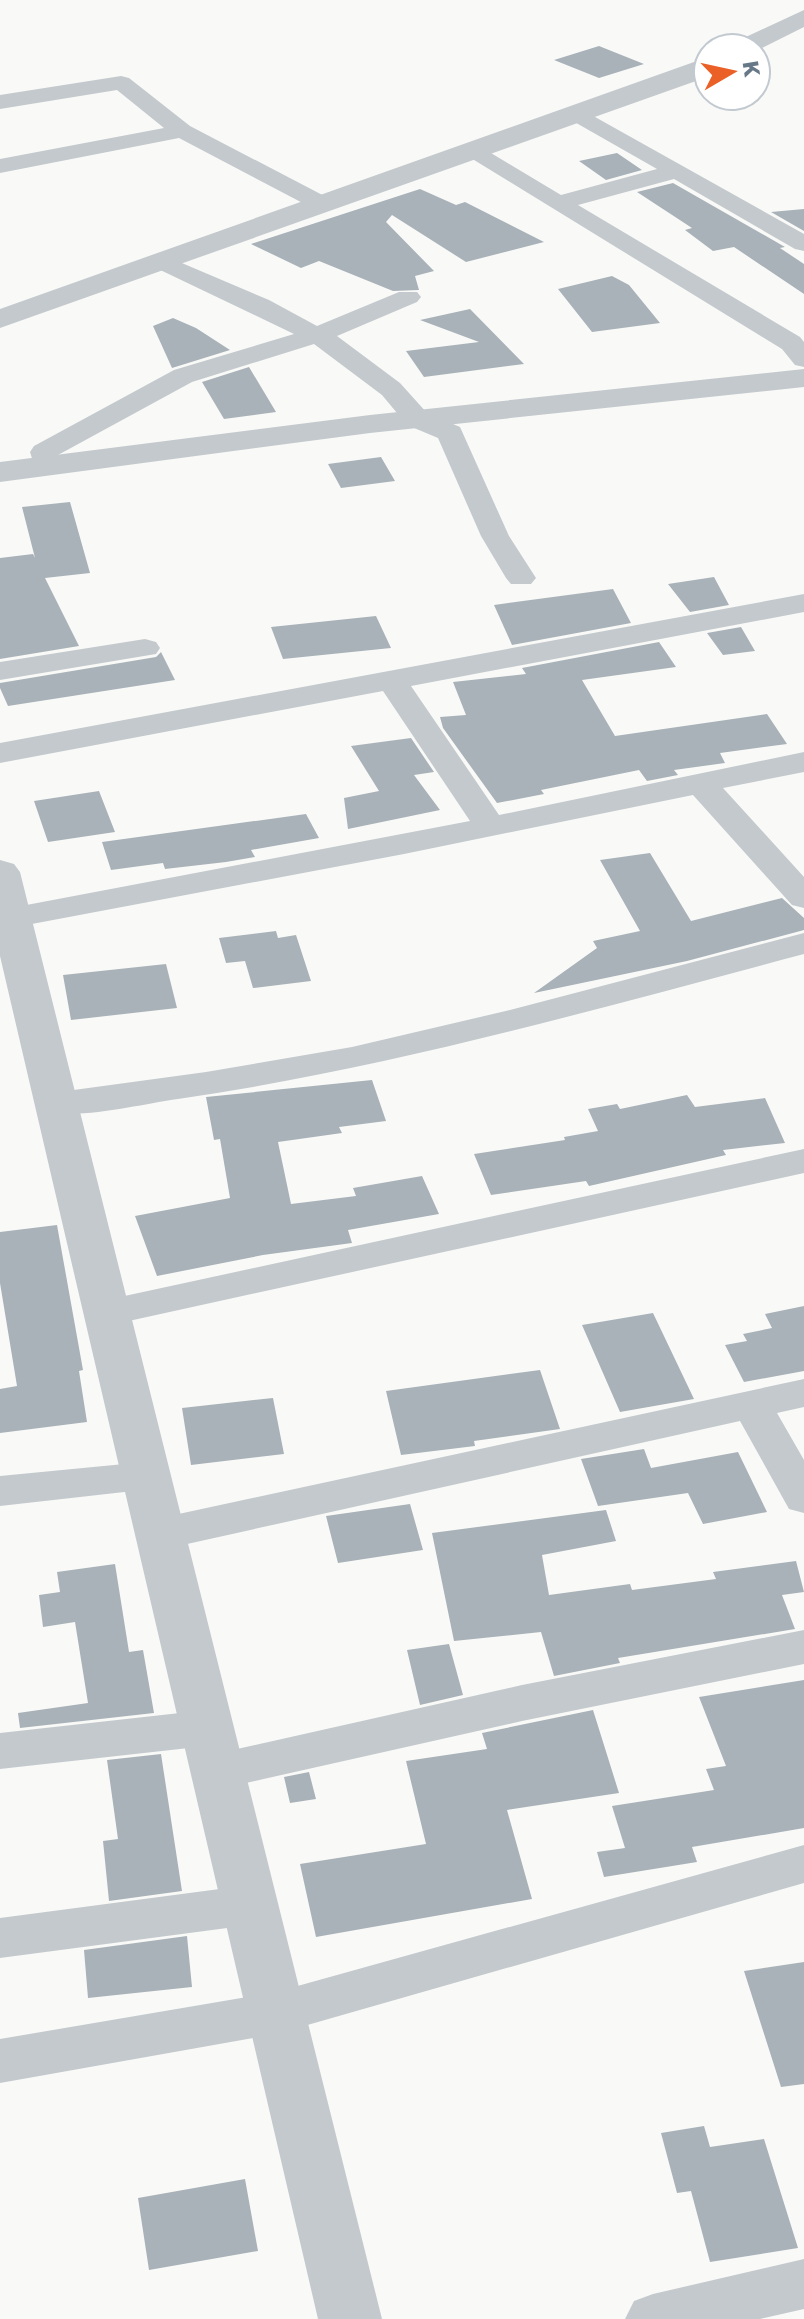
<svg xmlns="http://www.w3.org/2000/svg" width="804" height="2319" font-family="'Golos Text',sans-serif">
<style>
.building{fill:#a9b2b9}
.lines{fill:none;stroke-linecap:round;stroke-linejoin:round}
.minor{fill:#c4c9cd;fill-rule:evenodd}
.tertiary{fill:#c4c9cd;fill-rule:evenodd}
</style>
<rect width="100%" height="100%" fill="#f9faf7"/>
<path class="building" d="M599,46L644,64L599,78L554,60Z
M617,153L642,170L606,180L579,161Z
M673,183L785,247L780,248L804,264V294L734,247L713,251L685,230L692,228L637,192Z
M420,189L456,205L465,202L544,242L466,262L392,215L386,222L434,271L415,276L419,290L393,291L319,261L301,268L251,244Z
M804,209V231L771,212Z
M612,276L629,285L660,323L592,332L558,289Z
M470,309L524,364L424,377L406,351L479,342L420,320Z
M173,318L196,328L230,350L172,368L153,326Z
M249,367L276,412L224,419L202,382Z
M381,457L395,481L341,488L328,464Z
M70,502L90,573L45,578L79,646L0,659V558L33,554L35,558L22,507Z
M714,577L729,605L690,612L668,584Z
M613,589L631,623L512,645L494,605Z
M376,616L391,648L283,659L271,627Z
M741,627L755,651L723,655L707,633Z
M659,642L676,667L582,680L615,736L767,714L787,744L720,753L725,763L674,770L678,775L647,781L639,770L541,790L544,794L497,803L443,728L440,717L466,715L453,682L526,674L522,668Z
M161,652L175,680L8,706L0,688V683L156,657Z
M411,738L434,772L414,775L440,810L348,829L344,798L379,791L351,746Z
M99,791L115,832L48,842L34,801Z
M306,814L319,838L251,850L255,857L226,862L165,869L163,863L111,870L102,842Z
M650,853L691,921L782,898L804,918V930L687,961L534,993L597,948L593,941L640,931L600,860Z
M276,931L278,938L296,935L311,981L253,988L245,961L226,963L219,938Z
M166,964L177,1008L71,1020L63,975Z
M372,1080L386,1121L339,1127L342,1133L278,1142L291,1204L356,1196L353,1188L422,1176L439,1214L348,1230L352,1243L263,1255L157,1276L135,1216L230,1198L220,1139L214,1140L206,1097Z
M687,1095L695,1107L765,1098L785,1143L723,1150L726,1155L589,1186L586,1181L491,1195L474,1154L565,1140L564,1137L598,1131L588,1109L617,1104L620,1109Z
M57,1225L83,1370L79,1371L87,1422L0,1433V1389L17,1386L0,1283V1232Z
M804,1306V1371L744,1382L725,1345L747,1341L743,1334L772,1328L765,1314Z
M653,1313L694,1399L620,1412L582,1325Z
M540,1370L560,1429L474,1441L475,1446L401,1455L386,1391Z
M273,1398L284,1454L191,1465L182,1408Z
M644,1449L651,1468L738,1452L767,1512L703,1524L688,1493L598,1506L581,1459Z
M410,1504L423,1550L338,1563L326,1516Z
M606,1510L616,1541L542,1555L549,1595L630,1584L632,1590L716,1579L713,1572L796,1561L804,1592L782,1595L795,1629L618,1658L620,1663L554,1676L541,1632L454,1641L432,1533Z
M115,1564L129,1652L143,1650L154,1713L20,1728L18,1713L88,1703L75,1622L43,1627L39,1595L60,1592L57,1572Z
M449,1644L463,1695L420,1705L407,1650Z
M804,1680V1828L692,1847L697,1862L604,1877L597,1852L625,1848L612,1806L714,1790L706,1769L726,1766L699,1697Z
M593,1710L619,1793L507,1810L532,1899L316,1937L300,1864L426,1844L406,1761L487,1749L482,1733Z
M161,1754L182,1891L109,1901L103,1841L118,1839L107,1760Z
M309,1772L316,1799L290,1803L284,1777Z
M187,1936L192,1987L88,1998L84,1950Z
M804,1962V2084L781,2087L744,1971Z
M704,2126L710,2147L764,2139L798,2248L710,2262L691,2191L677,2193L661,2133Z
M245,2179L258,2251L149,2270L138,2198Z"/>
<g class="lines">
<path class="minor" d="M121,76L129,78L190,126L332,200L336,205L332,210H316L179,138L0,173V159L164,128L117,90L0,109V95Z
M579,108L804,234V251L795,249L674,179L578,205L800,337L804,342V367L795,365L782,349L461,152L473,145L481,147L561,195L657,169L571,120L568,115L571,110Z
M163,255L269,300L317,326L399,292H417L421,297L417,302L337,336L400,383L427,413L460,427L509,536L536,578L531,584H511L506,578L481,536L438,438L407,425L382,395L314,344L192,382L58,455L60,465L56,471H36L30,452L34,446L174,370L294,334L154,267L151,262Z
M804,594V612L411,686L499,815L804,752V772L723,788L804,877V908L792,905L693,795L404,854L0,930V910L470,821L383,691L0,763V743Z
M145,639L156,642L160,648L156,654L0,680V662Z
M804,933V954C596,1009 391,1068 178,1099C141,1104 81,1120 46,1111L40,1103L46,1095L59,1092L206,1072L352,1047L510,1010Z
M804,1149V1173L106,1326L92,1322L86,1313L92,1304L106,1300Z
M804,1379V1407L777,1413L804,1460V1513L789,1509L740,1421L160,1550L145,1545L138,1534L145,1523L160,1518Z
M145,1462L160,1466L166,1477L160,1488L0,1506V1476Z
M804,1630V1664L522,1721L219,1789L202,1784L196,1771L202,1758L219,1753L522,1685Z
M207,1710L223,1715L230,1728L223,1741L207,1746L0,1769V1733Z
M804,1845V1883L276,2034L0,2083V2039L276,1992Z
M250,1885L267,1891L274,1905L267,1919L250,1925L0,1958V1918Z
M804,2259V2309L760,2319H625L634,2301L653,2294Z"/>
<path class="tertiary" d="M804,10V27L756,51L729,48L733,43Z
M708,57V75L696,81L0,328V309Z
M804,369V387L370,433L0,482V462L370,415Z
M0,860L14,864L20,872L382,2319H318L0,956Z"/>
</g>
<g transform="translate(732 72) rotate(81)"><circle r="38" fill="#ffffff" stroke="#c2c9d0" stroke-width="2"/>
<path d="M0-6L14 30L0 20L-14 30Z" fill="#ea6027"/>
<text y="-12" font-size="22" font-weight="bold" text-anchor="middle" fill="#677889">K</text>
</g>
</svg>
